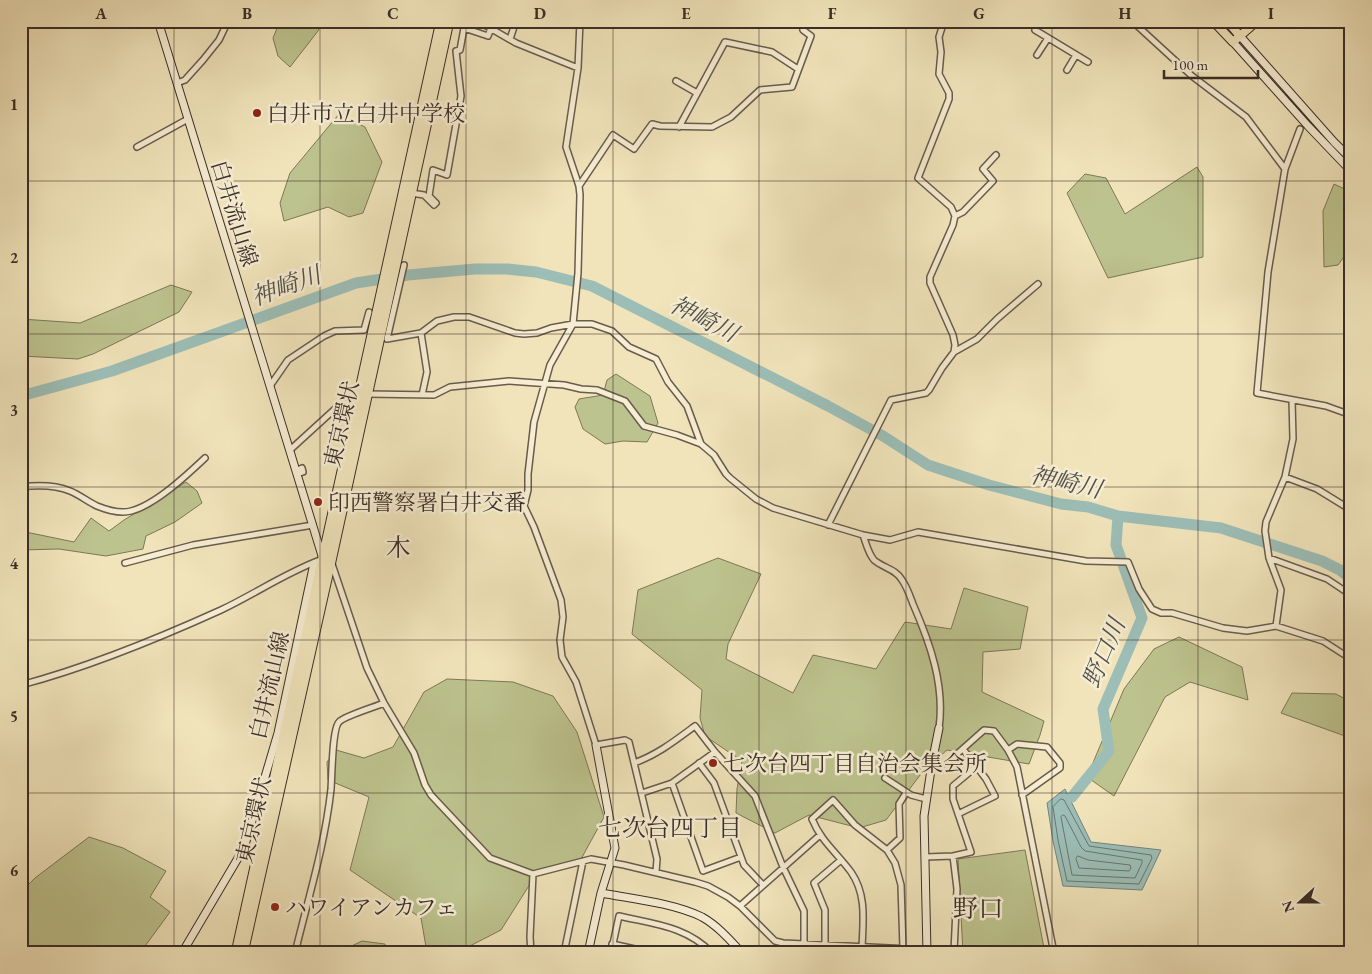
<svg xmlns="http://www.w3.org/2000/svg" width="1372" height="974" font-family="'EB Garamond','Noto Serif JP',serif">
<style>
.green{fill:#bdc38e;stroke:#7c785a}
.water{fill:#9cbeb7;stroke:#75847d}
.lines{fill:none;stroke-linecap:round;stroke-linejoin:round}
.shore{stroke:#6b766f;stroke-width:1}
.river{stroke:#9cbeb7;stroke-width:11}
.street-casing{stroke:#685c4c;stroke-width:8}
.secondary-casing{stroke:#3a2e27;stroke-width:9}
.primary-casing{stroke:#3a2e27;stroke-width:10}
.highway-casing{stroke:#3a2e27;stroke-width:11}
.street{stroke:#f6edd3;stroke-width:5}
.secondary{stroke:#f6edd3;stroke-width:7}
.primary{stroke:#f1e4bb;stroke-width:8}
.highway{stroke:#f1e4bb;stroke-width:9}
.grid{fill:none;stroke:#3a2e27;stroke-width:1;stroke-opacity:0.55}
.poi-dot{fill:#8f2418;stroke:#f6edd3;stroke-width:2}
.labels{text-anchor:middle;stroke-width:5;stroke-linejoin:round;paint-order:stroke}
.poi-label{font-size:22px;fill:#3a2e27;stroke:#f6edd3;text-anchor:start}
.street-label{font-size:22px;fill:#3a2e27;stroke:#f6edd3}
.water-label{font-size:24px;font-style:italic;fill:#52524b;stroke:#f6edd3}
.neighbourhood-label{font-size:24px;fill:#3a2e27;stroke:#f6edd3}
.quarter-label{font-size:25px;fill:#3a2e27;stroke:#f6edd3}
.neatline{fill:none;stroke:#3a2e27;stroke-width:2}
.grid-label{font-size:16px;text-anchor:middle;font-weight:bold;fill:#3a2e27}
</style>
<rect width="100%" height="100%" fill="#f1e4bb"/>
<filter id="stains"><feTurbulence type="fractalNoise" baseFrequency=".004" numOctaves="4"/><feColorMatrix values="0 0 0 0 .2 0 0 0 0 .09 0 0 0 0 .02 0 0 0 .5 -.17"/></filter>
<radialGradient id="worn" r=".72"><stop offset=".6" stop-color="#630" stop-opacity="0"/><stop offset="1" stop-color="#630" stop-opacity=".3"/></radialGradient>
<path class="green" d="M280,21H323L318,31L290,67L278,56L273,38Z
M339,114L365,127L382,162L363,213L349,217L328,207L284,221L280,203L290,173Z
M1197,167L1203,177V257L1108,278L1067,193L1085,174L1106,178L1125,214Z
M1334,184L1351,192V247L1338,265L1324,267L1323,211Z
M171,285L192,292L179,312L93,354L78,359L21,356V319L80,323Z
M616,374L650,396L658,423L647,442L623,441L605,444L583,429L575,407L579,399L603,395L607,380Z
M186,482L197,491L202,503L175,522L146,536L143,549L106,556L59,549L21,550V531L74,542L91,518L109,531L124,520Z
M718,558L761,574L728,644L726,659L793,693L813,655L876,669L905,622L951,629L964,588L1028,607L1020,649L983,652L982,692L1044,721L1040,735L1029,764L947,750L924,770L886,820L859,828L809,815L775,833L736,813L737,789L742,761L705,736L700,718L702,690L632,634L638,590Z
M1179,637L1242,667L1248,700L1190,682L1165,697L1114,796L1087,777L1124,689L1154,649Z
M447,679L513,682L553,696L577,732L604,817L580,861L537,873L501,930L464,949L426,947L421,918L350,870L369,797L328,780L327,762L336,750L364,758L393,747L424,692Z
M1292,693L1336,694L1351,702V739L1345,736L1281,713Z
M89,837L123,848L166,871L150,897L170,912L140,953H21V892L35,878Z
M1025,850L1045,953H963L958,859Z
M362,941L385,944V953H337Z"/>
<path class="water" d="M1065,789L1091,842L1161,850L1142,890L1063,886L1053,841L1047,803Z"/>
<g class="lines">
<path class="shore" d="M1061,799L1064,800L1089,846L1151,855L1152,858L1139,884L1067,881L1058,840L1053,807Z
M1063,815L1065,816L1081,847L1085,851L1142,860V863L1135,878L1072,875L1061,817Z
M1078,856L1088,860L1130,865L1131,868L1129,871L1079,868L1076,859Z"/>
<path class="river" d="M21,396L112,371L356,283L408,275L475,269H507L536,272L592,286L828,406L883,436L928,465L989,485L1061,504L1088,507L1118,516L1221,528L1322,561L1340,570L1351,579
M1072,797L1109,751L1103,709L1142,618L1116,545L1118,516"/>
<defs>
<path id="street" d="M478,21L516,43L578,68
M580,21L578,68L566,147L579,186L580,195L578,273L573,324L550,365L534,422L528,474V490L524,506L534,527L561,600L563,617L560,640L562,657L576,682L596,745L625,740L629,742L657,859L656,872
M1040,21L1035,30L1088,62
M1132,21L1192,76L1246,117L1285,169
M510,39L516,21
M1037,55L1048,38
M1067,70L1076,55
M676,81L697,93
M177,83L185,80L203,60L219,40L228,21
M679,127L725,42L772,52L798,69
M1300,129L1285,169L1268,272L1257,393L1326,406L1351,415
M137,147L188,119
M579,186L613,135L634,149L652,124L660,126L712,127L731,117L760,90L792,87L811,36L803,30L802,21
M411,193L424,195L434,205L436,203L429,196L433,170L447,175L461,96L456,51L460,50L464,28L488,36L491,28
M955,216L963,212L993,181L983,169L996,155
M404,265L387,339L421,333L437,321L454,317H469L515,333L524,334L537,333L551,328L573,324H592L612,331L629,347L656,359L668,382L687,406L701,444
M421,333L427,372L422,395
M954,352L977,339L997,319L1038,284
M270,386L288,360L324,336L335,331L364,330L369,312
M367,394L434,395L450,387L509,381L564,385L581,389L597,390L625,401L644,426L677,435L701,444L714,455L726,474L730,478L756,499L773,508L863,535L890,540L918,532L1086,561L1128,562L1139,589L1152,609L1161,613H1172L1223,628L1247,631L1276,626L1323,641L1351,659
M290,450L336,408L359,397
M296,471L302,468L303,472L297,474
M1285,477L1317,489L1351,510
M21,487C37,485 55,485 70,491C80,495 88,502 97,506C107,510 120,514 131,511C155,505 187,475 205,458
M828,525L891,400L926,393L929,390L942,368L954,352L955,345L953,335L930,283V277L953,225L955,216L951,207L918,178L949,99V93L939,74L941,52L939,37L944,21
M863,535C866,543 868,553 874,560C883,568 896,569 902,580C907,587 910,596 913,604C930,643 945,685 939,728
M1269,558L1327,579L1351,595
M125,563L193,545L313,525
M332,564L367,668L384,703L414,753L425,785L431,795L490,858L533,874
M1276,626L1281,590L1269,558L1265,531L1266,522L1285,477L1293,439L1292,400
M1346,655L1351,648
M21,685C89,667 157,639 221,610C255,594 285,573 320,560
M1008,750L1017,744L1047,747L1060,763V768L1022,795
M634,763C657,755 676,740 695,726L715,752L755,796L783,867L804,911V944
M699,763L714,783L744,865L763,885
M932,763L942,764L948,762L984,730L994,731L1008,750L1017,767L1054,953
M885,778L911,795L926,799
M672,783L703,871L741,857
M642,793L672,783L715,752
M958,814L995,796L986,779L963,749
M887,850L900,838L899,804L906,793
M925,857L953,856L971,852L953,799V786L977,766
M740,906L820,835
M612,944L653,953
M825,945V910L814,883L841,860
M862,948C863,921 867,895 851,872C837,853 821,841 812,819L833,800L855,825L887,850L895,863L901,885L903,949
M295,953C308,899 325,845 331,789C332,777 332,729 339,722C344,716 375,707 384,703
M531,953L530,937L533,874L591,859L624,865L695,882L708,886L728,897L740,906L775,941L783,943L954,951L957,889L953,856
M564,953L583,861
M611,953L619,916C653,924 686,926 712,953"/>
<path id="secondary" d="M158,21L323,559
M1240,36L1334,142L1351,159
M1233,42L1308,126L1351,171
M242,855L261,859
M601,893C633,899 673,903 702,917C718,926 730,940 742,953
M182,953L244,848L278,733L313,568L323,559
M588,953L601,893L615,848L596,745
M927,953L924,816L932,763L939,728"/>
<path id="primary" d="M1213,21L1233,42L1257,21
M1227,21L1240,36"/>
<path id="highway" d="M236,953L441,21
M243,953L331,561L449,21"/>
</defs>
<use href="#street" class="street-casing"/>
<use href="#secondary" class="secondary-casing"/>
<use href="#primary" class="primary-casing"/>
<use href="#highway" class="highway-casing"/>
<use href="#street" class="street"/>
<use href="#secondary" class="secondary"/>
<use href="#primary" class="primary"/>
<use href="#highway" class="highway"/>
</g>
<path class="grid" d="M174,21V953M320,21V953M466,21V953M613,21V953M759,21V953M906,21V953M1052,21V953M1198,21V953M21,181H1351M21,334H1351M21,487H1351M21,640H1351M21,793H1351"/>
<g class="poi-dot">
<circle cx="257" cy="113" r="5"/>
<circle cx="318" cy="502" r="5"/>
<circle cx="713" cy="763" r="5"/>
<circle cx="275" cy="907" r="5"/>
</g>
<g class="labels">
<g class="poi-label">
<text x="267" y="121">白井市立白井中学校</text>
<text x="328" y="510">印西警察署白井交番</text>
<text x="723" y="771">七次台四丁目自治会集会所</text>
<text x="285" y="915">ハワイアンカフェ</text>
</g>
<g class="street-label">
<text transform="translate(235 213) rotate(73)" y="8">白井流山線</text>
<text transform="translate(341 424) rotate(-77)" y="8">東京環状</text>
<text transform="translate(269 685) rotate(-77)" y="8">白井流山線</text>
<text transform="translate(253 820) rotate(-77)" y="8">東京環状</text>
</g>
<g class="water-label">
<text transform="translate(286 286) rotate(-20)" y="8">神崎川</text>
<text transform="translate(704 319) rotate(27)" y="8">神崎川</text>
<text transform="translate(1066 482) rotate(13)" y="8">神崎川</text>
<text transform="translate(1104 653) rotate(-67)" y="8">野口川</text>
</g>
<g class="neighbourhood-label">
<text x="670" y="836">七次台四丁目</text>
</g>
<g class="quarter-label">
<text x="398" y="556">木</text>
<text x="978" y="917">野口</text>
</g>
</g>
<rect width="1372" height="974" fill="none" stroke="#f1e4bb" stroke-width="55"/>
<g transform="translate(1300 902) rotate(249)" stroke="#f6edd3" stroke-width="4" paint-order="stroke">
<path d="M0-4L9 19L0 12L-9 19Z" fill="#3a2e27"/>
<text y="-8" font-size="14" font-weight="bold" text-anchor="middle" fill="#3a2e27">N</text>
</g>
<path d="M1164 70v8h94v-8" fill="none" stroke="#3a2e27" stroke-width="2.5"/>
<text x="1172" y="70" font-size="15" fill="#3a2e27" stroke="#f6edd3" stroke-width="4" paint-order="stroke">100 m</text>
<rect x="28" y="28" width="1316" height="918" class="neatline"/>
<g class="grid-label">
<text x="101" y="19">A</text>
<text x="247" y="19">B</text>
<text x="393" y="19">C</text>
<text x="540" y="19">D</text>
<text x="686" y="19">E</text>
<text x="832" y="19">F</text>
<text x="979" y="19">G</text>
<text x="1125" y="19">H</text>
<text x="1271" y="19">I</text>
<text x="14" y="110">1</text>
<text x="14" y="263">2</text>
<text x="14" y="416">3</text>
<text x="14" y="569">4</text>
<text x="14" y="722">5</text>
<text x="14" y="876">6</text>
</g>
<rect width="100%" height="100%" filter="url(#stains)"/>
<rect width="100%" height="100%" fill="url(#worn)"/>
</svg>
